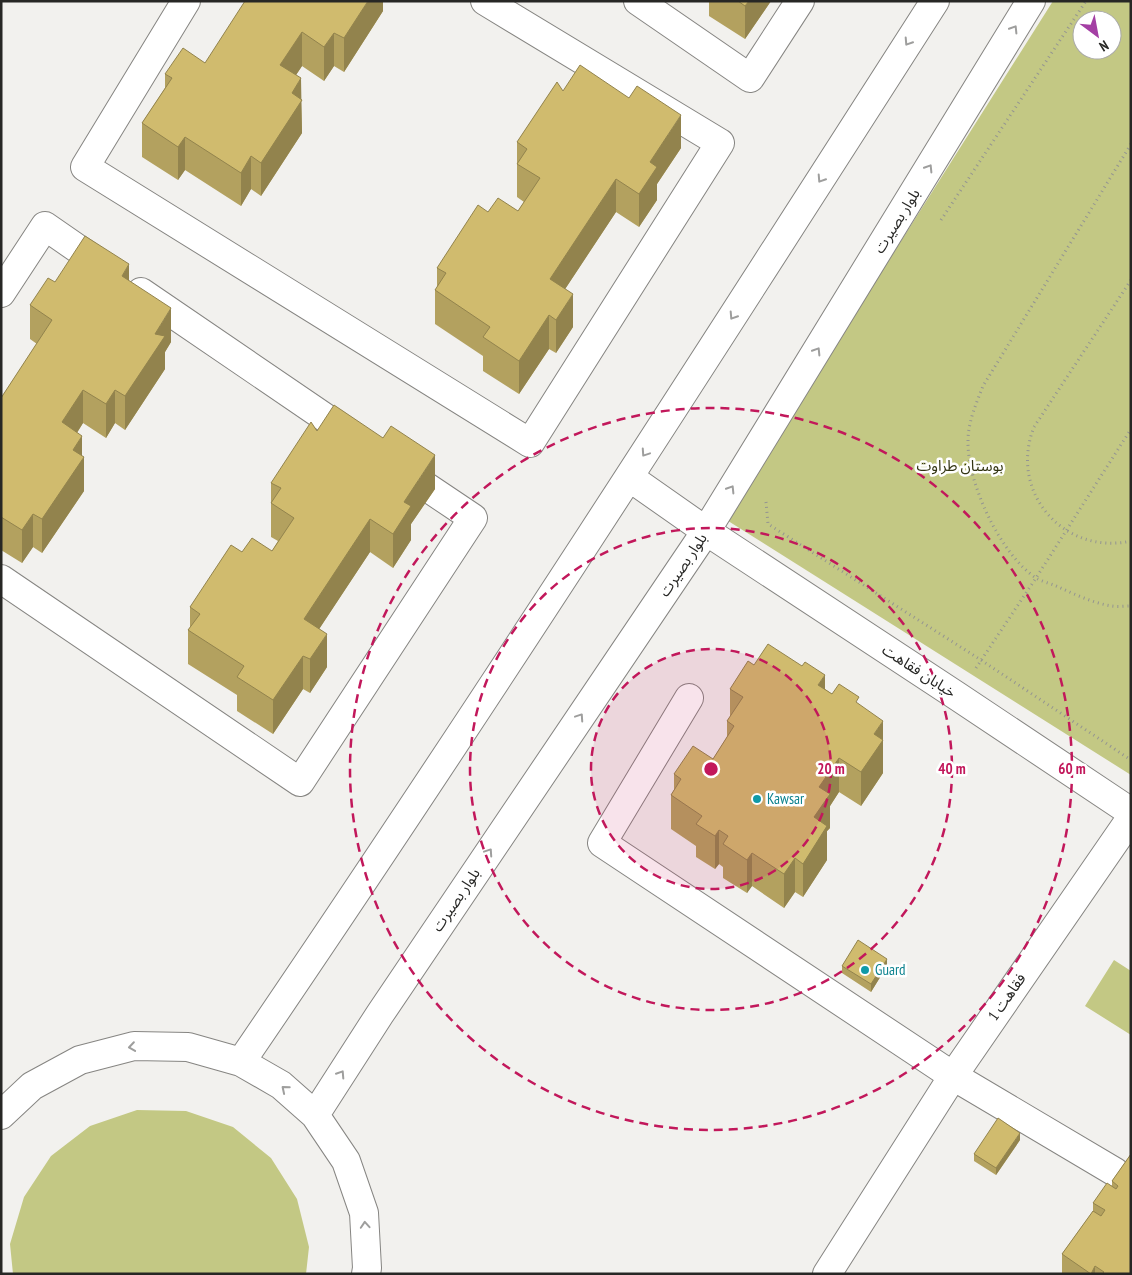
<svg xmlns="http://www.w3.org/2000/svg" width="1132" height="1275" font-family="'PT Sans Narrow','Noto Sans Arabic',sans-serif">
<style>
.green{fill:#c3c884;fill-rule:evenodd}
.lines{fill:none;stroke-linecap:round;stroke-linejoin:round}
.street-casing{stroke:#868582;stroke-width:30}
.secondary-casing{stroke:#868582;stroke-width:30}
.path{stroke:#949491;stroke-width:3;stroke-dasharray:1 4;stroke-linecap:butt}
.street{stroke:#fff;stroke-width:28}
.secondary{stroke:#fff;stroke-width:28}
.wall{fill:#b3a15f}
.shaded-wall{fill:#92834d}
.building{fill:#d0bb6e;stroke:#92834d}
.oneway{stroke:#9e9e9d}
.ring{fill:none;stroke:#c2185b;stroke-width:2.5;stroke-dasharray:9 6}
.culture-dot{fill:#0f9aa8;stroke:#fff;stroke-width:2}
.labels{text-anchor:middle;stroke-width:5;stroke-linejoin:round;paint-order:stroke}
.street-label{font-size:15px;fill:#272725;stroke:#fff}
.park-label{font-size:15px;fill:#323412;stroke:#fff}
.culture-label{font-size:15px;fill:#0d838f;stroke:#fff;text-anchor:start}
.centre{fill:#c2185b;stroke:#fff;stroke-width:2.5}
.ring-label{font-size:15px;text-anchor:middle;font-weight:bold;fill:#c2185b;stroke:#fff;stroke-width:5;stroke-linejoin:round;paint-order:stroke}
</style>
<rect width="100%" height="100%" fill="#f2f1ee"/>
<path class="green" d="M1053,1H1131V775L725,519ZM1082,20H1112V50H1082Z
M1114,960L1131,971V1035L1085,1006Z
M137,1110L186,1111L233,1127L271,1158L297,1199L309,1247L306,1274H13L10,1244L24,1197L51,1156L90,1126Z"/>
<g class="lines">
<defs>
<path id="street" d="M186,1L85,167L530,443L720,143L485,1
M638,1L750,78L800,1
M141,292L355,438
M1,293L45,226L107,269
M1,579L300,782L473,518L403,471
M689,698L602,843L953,1076L1131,818
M827,1274L953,1076L1115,1172"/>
<path id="secondary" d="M629,477L706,531L957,696L1131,812
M241,1062C479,713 707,357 935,1
M1,1115L32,1086L80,1060L134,1046L188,1047L241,1062L281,1085L315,1115L346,1161L364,1213L367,1268L366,1274
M315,1115L380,1014L706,531L1031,1"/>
</defs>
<use href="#street" class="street-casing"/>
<use href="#secondary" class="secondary-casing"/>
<path class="path" d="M1131,144L983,386C976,404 968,422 968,441C967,483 1001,555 1036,578C1041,581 1048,583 1054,585C1072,593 1092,603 1112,606C1118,607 1125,606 1131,606
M941,220L1086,1
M1131,280L1034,427C1008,492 1064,556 1131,541
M766,502L768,524L981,660L1131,760
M976,668L1036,578L1131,429"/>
<use href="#street" class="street"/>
<use href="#secondary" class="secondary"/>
</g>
<path class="wall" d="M383,1V11L344,72L334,66L324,81L302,66L296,75L301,99L302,133L261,196L251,189L241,206L185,170L178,180L142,157V123L165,88V74L205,63Z
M709,1H771L745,39L709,16Z
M563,91L629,98L681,148L657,184V200L639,227L616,212L565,289L573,327L556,353L549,349L519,394L483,371V356L435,324V290L437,288V268L488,212L518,211L524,202L517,197V142Z
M129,281L171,342L165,352V369L125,430L115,423L106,438L83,423L77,433L82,456L84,491L42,553L33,547L22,563L1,550V398L37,344L30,339V305L55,282Z
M317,431L435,489L411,524V540L393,568L370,552L319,629L327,667L310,693L303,689L273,734L237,711V695L188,664V630L190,628V607L242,552L272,551L278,541L271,537V483Z
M754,665L825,689L832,694L859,704L883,754V773L861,806L839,792L830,806V828L827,831V860L803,897L795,892L784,908L752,886L747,893L723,878V867L719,864L715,869L696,857V846L671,829V795L674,790V774L713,759L727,737V721L730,717V689Z
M842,966H887L871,992L842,973Z
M1020,1140L996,1175L974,1161V1154Z
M1131,1154V1274H1062V1254L1093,1211V1203L1112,1186V1181Z"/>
<path class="shaded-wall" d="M368,1H383V11L344,72V38Z
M749,1H771L745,39V6Z
M302,32V66L280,99V65Z
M334,33V66L324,81V47Z
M301,78L302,133L261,196V163L292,93Z
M681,115V148L657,184V200L639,227V194L650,162Z
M185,137V170L178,180V147Z
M251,156V189L241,206V173Z
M616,179V212L550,312V279Z
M129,264V298L122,276Z
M573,294V327L556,353V320Z
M171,308V342L165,352V369L125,430V396L155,334Z
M549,315V349L519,394V361Z
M83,390V423L62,456V422Z
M115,390V423L106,438V404Z
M82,436V460L84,457V491L42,553V519L73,450Z
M435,455V489L411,524V540L393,568V534L404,502Z
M33,514V547L22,563V530Z
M370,519V552L304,652V619Z
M327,634V667L310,693V659Z
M303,656V689L273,734V700Z
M825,675V709L818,685Z
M883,721V773L861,806V772L874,734Z
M839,758V792L830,806V828L827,831V860L803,897V864L814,817L819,787Z
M719,830V864L715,869V836Z
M752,853V886L747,893V860Z
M795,858V892L784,908V874Z
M887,959V966L871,992V984Z
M1020,1133V1140L996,1175V1168Z
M1095,1266V1274H1091Z"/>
<path class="building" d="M245,1H368L344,38L334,33L324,47L302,32L280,65L301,78L292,93L302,100L261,163L251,156L241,173L185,137L178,147L142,123L172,78L165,74L183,48L205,63Z
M738,1H749L745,6Z
M580,65L629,98L637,86L681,115L650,162L657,167L639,194L616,179L550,279L573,294L556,320L549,315L519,361L483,337L490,327L435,290L446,273L437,268L478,205L488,212L498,198L518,211L540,178L517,164L527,149L517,142L557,82L563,91Z
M85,236L129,264L122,276L171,308L155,334L165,336L125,396L115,390L106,404L83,390L62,422L82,436L73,450L84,457L42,519L33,514L22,530L1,517V398L52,320L30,305L48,278L55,282Z
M334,405L383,438L391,426L435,455L404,502L411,506L393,534L370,519L304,619L327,634L310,659L303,656L273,700L237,677L244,666L188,630L200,614L190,607L231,545L242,552L252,538L272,551L294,518L271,503L281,488L271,483L311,422L317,431Z
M768,644L802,666L805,662L825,675L818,685L832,694L839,684L859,697L856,702L883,721L874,734L883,740L861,772L839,758L819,787L830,794L814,817L827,826L803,864L795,858L784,874L752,853L747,860L723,844L728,836L719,830L715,836L696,824L702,816L671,795L681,779L674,774L693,746L713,759L734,726L727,721L743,697L730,689L748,661L754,665Z
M858,940L887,959L871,984L842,966Z
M998,1118L1020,1133L996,1168L974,1154Z
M1131,1154V1274H1102L1104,1272L1095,1266L1091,1274L1062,1254L1093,1211L1101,1216L1105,1210L1093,1203L1107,1183L1116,1189L1118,1186L1112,1181Z"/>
<defs><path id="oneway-chevron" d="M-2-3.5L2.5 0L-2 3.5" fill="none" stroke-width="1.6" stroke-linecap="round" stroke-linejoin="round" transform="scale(1.25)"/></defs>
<g class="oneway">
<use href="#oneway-chevron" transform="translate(1014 29) rotate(-58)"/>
<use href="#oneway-chevron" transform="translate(908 42) rotate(123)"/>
<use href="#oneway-chevron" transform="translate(929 168) rotate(-58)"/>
<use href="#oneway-chevron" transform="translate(821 179) rotate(123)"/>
<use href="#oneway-chevron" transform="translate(733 316) rotate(123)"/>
<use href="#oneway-chevron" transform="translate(817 351) rotate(-58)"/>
<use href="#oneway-chevron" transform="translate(645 453) rotate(124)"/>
<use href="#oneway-chevron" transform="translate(731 489) rotate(-58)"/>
<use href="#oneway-chevron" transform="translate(580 717) rotate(-56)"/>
<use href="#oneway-chevron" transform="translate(489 852) rotate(-56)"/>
<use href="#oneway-chevron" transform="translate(132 1047) rotate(172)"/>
<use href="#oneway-chevron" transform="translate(341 1074) rotate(-57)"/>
<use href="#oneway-chevron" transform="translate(285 1089) rotate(-140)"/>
<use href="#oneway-chevron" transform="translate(365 1225) rotate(-94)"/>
</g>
<circle cx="711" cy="769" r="120" fill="#c2185b" fill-opacity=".12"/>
<g class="ring">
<circle cx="711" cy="769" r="120"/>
<circle cx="711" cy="769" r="241"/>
<circle cx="711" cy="769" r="361"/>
</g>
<g class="culture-dot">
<circle cx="757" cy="799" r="5"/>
<circle cx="865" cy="970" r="5"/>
</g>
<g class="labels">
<g class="street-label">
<text transform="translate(897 221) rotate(-58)" y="5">بلوار بصیرت</text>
<text transform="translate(683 565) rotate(-56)" y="5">بلوار بصیرت</text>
<text transform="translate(919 671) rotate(33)" y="5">خیابان فقاهت</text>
<text transform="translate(456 900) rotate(-56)" y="5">بلوار بصیرت</text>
<text transform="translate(1007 997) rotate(-55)" y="5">فقاهت 1</text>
</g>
<g class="park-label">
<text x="960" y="471">بوستان طراوت</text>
</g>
<g class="culture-label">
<text x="767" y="804">Kawsar</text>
<text x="875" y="975">Guard</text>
</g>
</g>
<circle cx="711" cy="769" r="8" class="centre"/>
<g class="ring-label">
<text x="831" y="774">20 m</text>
<text x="952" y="774">40 m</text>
<text x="1072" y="774">60 m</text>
</g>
<rect width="1132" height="1275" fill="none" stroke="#272725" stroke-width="5"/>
<g transform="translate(1097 35) rotate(148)"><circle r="24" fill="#ffffff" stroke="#a9a9a8"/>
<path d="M0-4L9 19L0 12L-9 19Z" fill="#a43fa4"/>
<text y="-8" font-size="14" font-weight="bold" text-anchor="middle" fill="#272725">N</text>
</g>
</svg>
